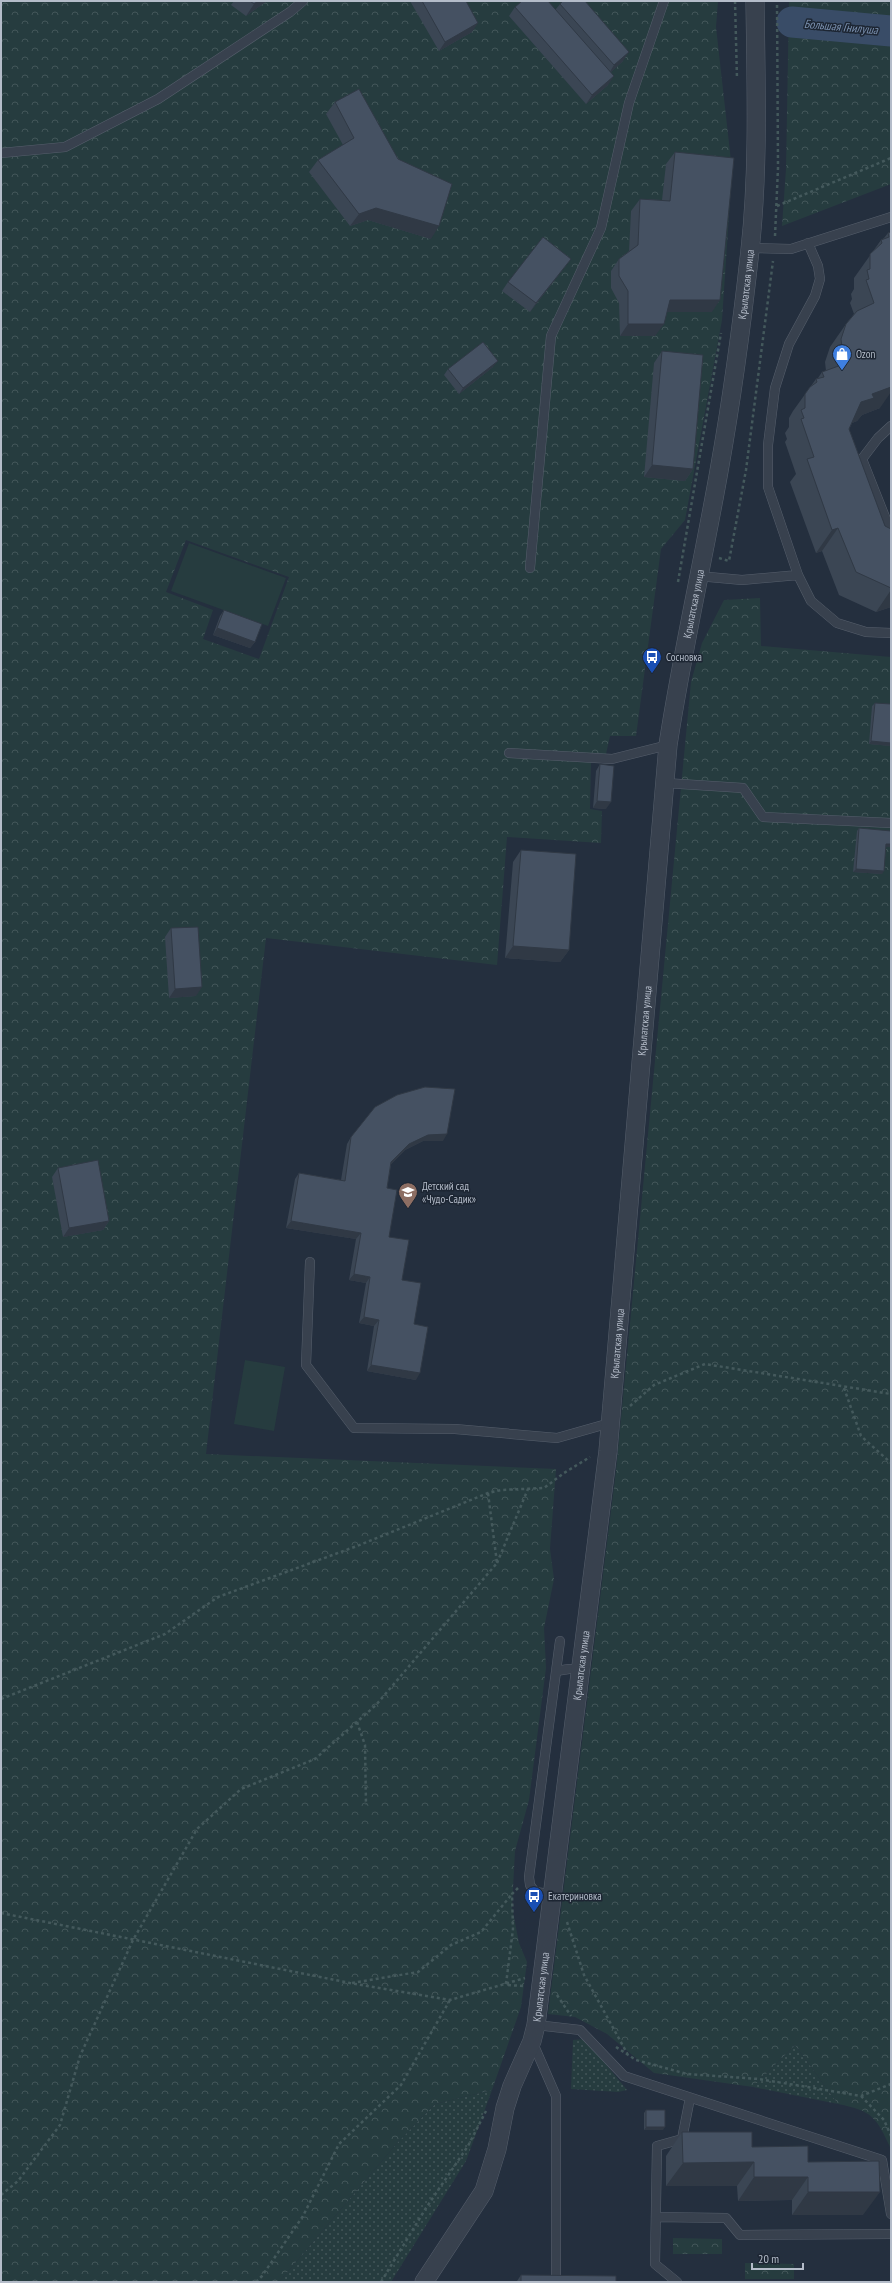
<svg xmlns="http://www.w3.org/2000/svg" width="892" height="2283" font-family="'PT Sans Narrow',sans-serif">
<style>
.grass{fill:url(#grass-dots)}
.forest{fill:url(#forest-crowns);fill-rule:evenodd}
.garden{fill:#263c3f}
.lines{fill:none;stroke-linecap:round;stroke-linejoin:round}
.river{stroke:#394c67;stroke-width:31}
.service-casing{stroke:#565f6c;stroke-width:10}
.minor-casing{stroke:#565f6c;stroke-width:19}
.path{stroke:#44595c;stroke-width:2.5;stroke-dasharray:3 3;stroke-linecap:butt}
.service{stroke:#38414e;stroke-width:9}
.minor{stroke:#38414e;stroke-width:18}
.wall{fill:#3b4654}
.shaded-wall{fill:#303945}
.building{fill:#455162;stroke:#303945}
.labels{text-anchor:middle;stroke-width:3;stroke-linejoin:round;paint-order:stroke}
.street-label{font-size:11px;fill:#b4bcc9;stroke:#1d2633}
.poi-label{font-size:11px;fill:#b4bcc9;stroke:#1d2633;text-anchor:start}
.water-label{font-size:12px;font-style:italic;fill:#7c92b1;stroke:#1d2633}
</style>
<defs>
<pattern id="grass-dots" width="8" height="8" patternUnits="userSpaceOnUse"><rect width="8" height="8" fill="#263c3f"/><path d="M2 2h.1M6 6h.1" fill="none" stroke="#435659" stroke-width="1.8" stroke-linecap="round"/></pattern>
<pattern id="forest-crowns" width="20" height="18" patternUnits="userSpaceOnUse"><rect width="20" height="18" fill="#263c3f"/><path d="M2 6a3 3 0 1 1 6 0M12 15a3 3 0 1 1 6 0" fill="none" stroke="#435659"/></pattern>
</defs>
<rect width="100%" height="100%" fill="#242f3e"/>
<path class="grass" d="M585,2039L627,2090L618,2092L571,2089L573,2040Z
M795,2045L838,2104L753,2087Z
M492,2090L466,2161L391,2282H279L398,2142L435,2104Z"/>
<path class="forest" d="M1,1H718L716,27L732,170L722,320L685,520L661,549L636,736H610L606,754L591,762L590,809L602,811L601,843L507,837L497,965L266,938L206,1454L556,1469L550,1549L554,1579L544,1628L546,1668L529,1800L515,1851L512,1907L519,1943L527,1962L521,2007L492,2090L435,2104L398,2142L279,2282H1ZM186,540L289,577L259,659L203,639L213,610L166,592Z
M789,1H891V184L782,226L786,169Z
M760,598L761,646L891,657V2149C876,2117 873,2111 838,2104L795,2045L753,2087L654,2073L607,2034L575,2017L548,2014L616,1471L691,682L702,643L724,600Z
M673,2238L722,2239V2254H673Z
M745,2263L794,2264V2279H745Z"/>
<path class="garden" d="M189,543L286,578L268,626L171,591Z
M245,1360L285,1367L274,1431L234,1424Z"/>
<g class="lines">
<path class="river" d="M792,22L891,31"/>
<defs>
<path id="service" d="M1,153L65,147L158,99L290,12L303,1
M808,243L818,266L820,279L815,296L789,344L775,388L768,445V487L798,575L811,601L837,623L866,632L891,633
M750,248L791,249L891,217
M891,426L878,438L862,459L891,532
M530,568L551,336L601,228L629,103L664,1
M698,576L742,580L798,575
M509,753L612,759L668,745
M665,783L743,788L763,817L891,823
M310,1262L306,1365L354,1428L455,1429L557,1438L610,1423
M556,1671L569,1669H581
M551,1894L535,1892L530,1885L529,1877L560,1641
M536,2025L580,2030L624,2076L882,2160L891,2214
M532,2041L556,2096V2282
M656,2217L726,2218L740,2235L891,2234
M677,2282L655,2264L657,2146L682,2139L690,2098"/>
<g id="minor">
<path id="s1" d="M424,2282L484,2191L497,2149L505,2108L512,2086L532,2041L536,2025L608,1451L668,745C682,653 703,562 719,471C732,398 742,324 750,250C759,168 756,84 755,1"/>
</g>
</defs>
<use href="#service" class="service-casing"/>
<use href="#minor" class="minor-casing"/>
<path class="path" d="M735,1L737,79
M777,206L891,158
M775,236L778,168L777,1
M719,558L729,561L746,470L773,261
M678,582L721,333
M844,1388L861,1436L891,1463
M630,1406L654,1385L705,1364L891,1394
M497,1563L528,1489
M1,1699L165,1634L218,1597L357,1546L488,1493L501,1490L544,1488L564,1473L590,1457
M357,1722L365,1745L366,1805
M1,1913L350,1983L450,2000L525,1978
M567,1922L584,1975L628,2055
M352,1983L418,1972L451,1945L481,1932L512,1894
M506,1984L513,1929L512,1894L518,1888
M508,1985L523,1986
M557,1995L571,2016
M616,2047L636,2060L687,2074L759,2079L861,2096L891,2084
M861,2096L884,2120L891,2136
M1,2195L18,2181L60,2125L80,2056L133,1940L197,1829L241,1789L315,1759L376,1705L497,1563L488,1493
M256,2282L262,2276L303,2216L339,2144L401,2085L450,2000
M381,2282L426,2208L468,2146L486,2111"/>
<use href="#service" class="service"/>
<use href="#minor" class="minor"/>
</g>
<path class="wall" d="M234,1H267L246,16L231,5Z
M410,1H466L472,32L439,51Z
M560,4L623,61L611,72L608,85L586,104L509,16L515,7L556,9Z
M335,102L431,239L368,220L350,226L309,172L318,160L343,145L326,114Z
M675,152L712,312H667L655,336H620L619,303L611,288V271L619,259L629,251L631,211L640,199L662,200L666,164Z
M891,232L880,408L862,415L857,421L852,423L849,429L885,526L891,529V607L876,612L839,595L822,551L816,553L790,482L796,474L785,442L787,439L785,433L789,427V418L793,411L816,379L818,378L822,372L826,371L825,362L830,347L846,324L854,314L850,303L852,299L851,294L854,289V278L881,240L884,238L888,233Z
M571,259L530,312L502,291L508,282Z
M662,351L693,469L685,481L644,477L654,363Z
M493,367L459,394L444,375L448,369Z
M224,610L255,642L250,648L213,635L220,616Z
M875,703L891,746L869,744L872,706Z
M600,764L606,809L593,808L596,771Z
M859,828L891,847H886L882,874L853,872L857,831Z
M521,850L569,950L560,962L505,958L513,862Z
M171,928L196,996L169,998L165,937Z
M351,1137L443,1141H423L405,1150L391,1164L387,1188L389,1237L402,1280L414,1324L416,1380L367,1371L374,1326L359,1323L366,1283L349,1280L356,1239L286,1228L295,1179L299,1173L341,1180L347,1144Z
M58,1168L109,1221L103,1230L63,1237L52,1177Z
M646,2110L663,2130H644V2113Z
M682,2132L808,2162L863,2215H792V2200L738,2201L737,2186H666V2156Z
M521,2275L616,2282H517V2281Z"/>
<path class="shaded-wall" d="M258,1H267L246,16L254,4Z
M478,23L472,32L439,51L445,42Z
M629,52L623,61L608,75L614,65Z
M614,76L608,85L586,104L592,95Z
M376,208L439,226L431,239L368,220L350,226L359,214Z
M571,259L564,268L530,312L536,303Z
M670,300H720L712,312H662Z
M628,324H664L655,336H620Z
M498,361L493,367L459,394L463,388Z
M891,387V392L880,408L862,415L857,421L845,426L861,402L872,394Z
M652,465L693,469L685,481L644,477Z
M838,528L822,551L816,553L832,530Z
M891,590V607L876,612Z
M217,628L255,642L250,648L213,635Z
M871,741L891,743V746L869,744Z
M597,801L611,802L606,809L593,808Z
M886,844H891V847H884Z
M856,869L884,871L882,874L853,872Z
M513,946L569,950L560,962L505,958Z
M202,987L196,996L169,998L175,989Z
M447,1134L443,1141H423L405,1150L387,1168L391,1162L409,1144L428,1135Z
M109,1221L103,1230L63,1237L69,1228Z
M291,1221L361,1233L356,1239L286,1228Z
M354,1274L370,1277L366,1283L349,1280Z
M364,1317L379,1320L374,1326L359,1323Z
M371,1365L420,1373L416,1380L367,1371Z
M646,2127H665L663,2130H644Z
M754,2162L737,2186H666L683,2163Z
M754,2177H808L792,2200L738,2201Z
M808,2192H880L863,2215H792Z"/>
<path class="building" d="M250,1H258L254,4Z
M422,1H466L478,23L445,42Z
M522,1H548L614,76L592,95L515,7Z
M563,1H585L629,52L614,65L560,4Z
M359,89L398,159L452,184L439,226L376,208L359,214L318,160L354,138L335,102Z
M675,152L734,158L720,300H670L664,324H628V291L619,276V259L638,245L640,199L670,201Z
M891,232V387L872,394L874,398L861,402L849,429L885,526L891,529V588L856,572L838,528L832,530L807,459L814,457L801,419L804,418L801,410L805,408V394L810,387L817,382L816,379L824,377L822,372L844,364L841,339L846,324L857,311L874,303L866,280L869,279L867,270L870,269V254L882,243L881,240L889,237L888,233Z
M543,237L571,259L536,303L508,282Z
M483,342L498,361L463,388L448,369Z
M662,351L703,355L693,469L652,465Z
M224,610L262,624L255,642L217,628Z
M875,703L891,704V743L871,741Z
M600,764L614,766L611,802L597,801Z
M859,828L891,831V844H886L884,871L856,869Z
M521,850L576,854L569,950L513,946Z
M198,927L202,987L175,989L171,928Z
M425,1087L455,1089L447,1134L428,1135L409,1144L391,1162L387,1188L397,1190L389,1237L409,1240L402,1280L421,1283L414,1324L428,1327L420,1373L371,1365L379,1320L364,1317L370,1277L354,1274L361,1233L291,1221L299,1173L345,1181L351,1137L375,1107L397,1095Z
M98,1160L109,1221L69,1228L58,1168Z
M646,2110H665V2127H646Z
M682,2132H752V2147L808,2146V2162L879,2161L880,2192H808V2177H754V2162L683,2163Z
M521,2275L616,2276V2282H521Z"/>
<defs>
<symbol id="shop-pin" viewBox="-11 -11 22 30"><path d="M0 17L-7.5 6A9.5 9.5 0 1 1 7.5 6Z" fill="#3f7fe0" stroke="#1d2633"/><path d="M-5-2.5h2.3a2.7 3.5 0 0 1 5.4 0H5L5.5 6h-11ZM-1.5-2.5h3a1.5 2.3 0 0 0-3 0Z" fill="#fff"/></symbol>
<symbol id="bus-pin" viewBox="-11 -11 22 30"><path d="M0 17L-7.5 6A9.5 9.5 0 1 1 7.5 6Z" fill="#1a4fb4" stroke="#1d2633"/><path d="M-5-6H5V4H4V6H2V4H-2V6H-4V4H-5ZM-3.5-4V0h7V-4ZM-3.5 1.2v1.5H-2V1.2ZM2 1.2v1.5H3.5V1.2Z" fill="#fff"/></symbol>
<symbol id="school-pin" viewBox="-11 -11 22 30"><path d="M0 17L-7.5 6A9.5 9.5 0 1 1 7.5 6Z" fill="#8d6e63" stroke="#1d2633"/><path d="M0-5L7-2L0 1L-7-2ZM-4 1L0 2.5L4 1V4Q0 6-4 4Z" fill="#fff"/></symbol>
</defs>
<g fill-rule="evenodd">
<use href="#shop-pin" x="831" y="343" width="22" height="30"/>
<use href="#bus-pin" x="641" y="646" width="22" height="30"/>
<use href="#school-pin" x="397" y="1181" width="22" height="30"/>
<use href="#bus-pin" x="523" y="1885" width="22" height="30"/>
</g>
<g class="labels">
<g class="street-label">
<text dy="4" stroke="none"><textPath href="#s1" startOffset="2038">Крылатская улица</textPath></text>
<text dy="4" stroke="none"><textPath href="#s1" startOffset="1714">Крылатская улица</textPath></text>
<text dy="4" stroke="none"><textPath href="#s1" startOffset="1294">Крылатская улица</textPath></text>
<text dy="4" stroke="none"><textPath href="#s1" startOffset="970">Крылатская улица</textPath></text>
<text dy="4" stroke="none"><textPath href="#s1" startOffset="646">Крылатская улица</textPath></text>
<text dy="4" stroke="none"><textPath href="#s1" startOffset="322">Крылатская улица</textPath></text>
</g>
<g class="poi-label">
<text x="856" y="358">Ozon</text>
<text x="666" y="661">Сосновка</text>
<text x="422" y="1190">Детский сад<tspan x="422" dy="13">«Чудо-Садик»</tspan></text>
<text x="548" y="1900">Екатериновка</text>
</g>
<g class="water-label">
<text transform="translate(841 27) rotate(5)" y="4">Большая Гнилуша</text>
</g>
</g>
<rect width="892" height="2283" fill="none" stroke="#b4bcc9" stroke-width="4"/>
<path d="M752 2263v6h51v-6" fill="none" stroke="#b4bcc9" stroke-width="2"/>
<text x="758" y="2263" font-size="12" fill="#b4bcc9" stroke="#1d2633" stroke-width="3" paint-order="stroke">20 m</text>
</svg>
